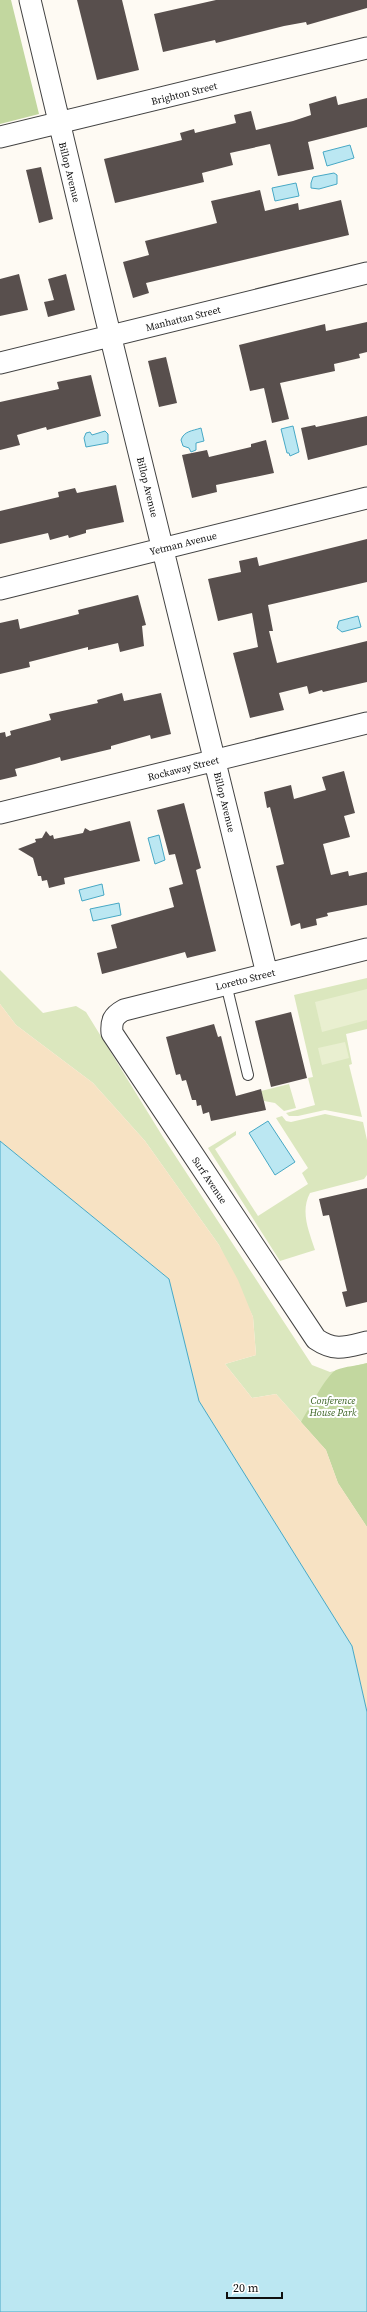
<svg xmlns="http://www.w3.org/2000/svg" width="367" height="2312" font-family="'Source Serif 4',serif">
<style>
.green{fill:#dbe7be}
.forest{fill:#c2d79f}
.sand{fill:#f7e2c3}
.pitch{fill:#e9efd0}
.water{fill:#bbe7f2;stroke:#47a8c5}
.building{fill:#584f4d}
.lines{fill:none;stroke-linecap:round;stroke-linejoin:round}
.lane-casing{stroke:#434343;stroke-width:12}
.street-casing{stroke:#434343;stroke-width:23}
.lane{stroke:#fff;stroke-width:10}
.street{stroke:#fff;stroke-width:21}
.labels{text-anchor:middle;stroke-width:4;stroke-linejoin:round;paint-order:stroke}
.street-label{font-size:10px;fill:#101010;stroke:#fff}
.park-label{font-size:10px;font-style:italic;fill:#3c6424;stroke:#fff}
</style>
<rect width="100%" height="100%" fill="#fefaf3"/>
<path class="green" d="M0,970L43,1013L76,1006L86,1012L163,1137L312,1365L330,1372L367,1363V1527L338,1483L326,1450L276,1394L252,1398L225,1364L256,1355L253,1317L219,1245L145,1141L93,1083L16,1025L0,1004Z
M367,978V1029L346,1034L352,1064L349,1065L362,1117L325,1110L298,1116H289L286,1113L315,1105L308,1078L313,1077L294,995Z
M289,1084L296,1108L284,1111L275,1103L264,1101L261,1091Z
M325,1114L363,1122L367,1140V1175L364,1179L310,1193C300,1212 309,1231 315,1250L280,1261L208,1148L236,1131V1135L215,1149L258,1216L308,1184L302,1173L308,1168L276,1118L282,1116L286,1121L291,1122Z"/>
<path class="forest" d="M0,0H11L39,114L0,124Z
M367,1363V1527L338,1483L326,1450L301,1422C307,1412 327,1374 336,1370C346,1366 357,1366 367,1363Z"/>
<path class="sand" d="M0,1004L16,1025L93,1083L145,1141L219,1245L238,1280L253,1317L256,1355L225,1364L252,1398L276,1394L326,1450L338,1483L367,1527V1712L352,1646L199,1401L169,1279L0,1141Z"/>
<path class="pitch" d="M367,989V1020L322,1032L315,1002Z
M345,1042L349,1058L322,1065L318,1048Z"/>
<path class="water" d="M350,145L354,158L327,166L323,152Z
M334,173L337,175V184L319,189L311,188V183L313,177Z
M296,183L299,196L275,201L272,188Z
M293,426L299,452L290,456L289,453H287L281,429Z
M201,428L204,441L196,443V450L191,452L189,448L183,446L181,440C184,431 192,431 201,428Z
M105,431L108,434V443L86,447L84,438L86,433L90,432L92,435Z
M358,616L361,627L342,632L337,628L339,621Z
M159,835L165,860L155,864L148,838Z
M102,884L104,895L82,901L79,890Z
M119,903L121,915L93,921L90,909Z
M268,1121L295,1162L275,1175L249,1133Z
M0,1141L169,1279L199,1401L352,1646L367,1712V2312H0Z"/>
<path class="building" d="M77,0H122L139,70L97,80Z
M216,0H367V8L307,25L306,22L284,26L216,43L215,40L163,52L154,14Z
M336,96L338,105L367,98V127L308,142L314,169L278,176L270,144L230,153L233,165L202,173L204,182L115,203L104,159L182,140L180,133L194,129L195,133L236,123L234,115L251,111L256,130L293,121L311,115L309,104Z
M41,167L53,219L39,223L26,170Z
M260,190L265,211L298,203L299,210L341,200L349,235L146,283L149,293L133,298L123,262L149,255L145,241L217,223L211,201Z
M19,274L28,310L0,316V279Z
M66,274L75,310L48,317L44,302L54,300L48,279Z
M367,322V352L359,354L360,358L334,364L335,371L280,383L289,419L272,423L264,388L250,391L239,345L325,324L326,331Z
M166,357L177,403L159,407L148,361Z
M91,375L101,416L47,430L46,427L17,435L20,445L0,450V402L59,389L57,382Z
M367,416V445L308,460L301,428L315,425L316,427Z
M266,440L274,473L216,485L217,492L192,498L182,455L207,450L209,457L251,447V444Z
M116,485L124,522L86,530V533L69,538L68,535L50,540L48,533L0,544V511L59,497L58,492L75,488L77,493Z
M367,539V582L268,605L273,631H269L277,663L367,641V682L323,692L322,690L309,694L307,686L279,693L284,710L250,718L233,653L258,647L252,613L218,621L208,579L241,572L239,561L257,557L259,566Z
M138,595L146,625L142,626L144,646L120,652L118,643L88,650V647L29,662L30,667L0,674V623L18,619L20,629L79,614L78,610Z
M122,693L124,701L161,693L171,734L151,739L150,735L111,746V749L61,761L60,757L35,764L15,769L17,776L0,780V733L5,732L6,737L11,735L10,731L51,720L49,714L98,703L97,700Z
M344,771L355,813L344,816L350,837L323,844L331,875L348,871L349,876L367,872V905L327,913L328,916L316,919L317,925L301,929L300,923L291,926L276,866L284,864L270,807L267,808L264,792L291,785L294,799L326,790L322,777Z
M184,803L201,868L196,870L216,951L187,958L185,952L102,974L97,953L117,948L111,925L174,907L169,888L183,884L175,854L169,855L157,810Z
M130,821L140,861L64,878L65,884L49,888L47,880L42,881L41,876H38L33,858L18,849L36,842L35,839L42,838L46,831L50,836L53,835L54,839L83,833L85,828L90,831Z
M291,1012L307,1078L271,1087L255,1021Z
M214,1024L218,1037L221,1036L236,1096L261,1089L266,1110L211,1121L209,1112L203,1114L201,1105L197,1106L196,1100H192L186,1080L182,1081L180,1074L176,1075L166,1037Z
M367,1188V1302L346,1307L342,1292L347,1291L329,1215L323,1216L319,1199Z"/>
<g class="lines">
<defs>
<path id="lane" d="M226,984L248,1075"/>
<path id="street" d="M30,0L105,314L267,974
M0,137L367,48
M0,363L367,273
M0,589L367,498
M0,813L367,723
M367,949L124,1010C113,1016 111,1021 112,1033L316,1339C335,1352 346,1347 367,1342"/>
</defs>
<use href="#lane" class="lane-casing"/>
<use href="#street" class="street-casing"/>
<use href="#lane" class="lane"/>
<use href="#street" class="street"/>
</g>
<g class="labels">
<g class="street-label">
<text transform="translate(184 93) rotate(-14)" y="4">Brighton Street</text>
<text transform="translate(70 172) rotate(76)" y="4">Billop Avenue</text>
<text transform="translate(183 318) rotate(-14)" y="4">Manhattan Street</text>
<text transform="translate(148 487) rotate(76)" y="4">Billop Avenue</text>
<text transform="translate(183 543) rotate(-14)" y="4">Yetman Avenue</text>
<text transform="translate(183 768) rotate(-14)" y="4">Rockaway Street</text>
<text transform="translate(225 802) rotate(76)" y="4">Billop Avenue</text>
<text transform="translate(245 979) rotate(-14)" y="4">Loretto Street</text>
<text transform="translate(210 1180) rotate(56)" y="4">Surf Avenue</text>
</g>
<g class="park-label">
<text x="333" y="1404">Conference<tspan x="333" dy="12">House Park</tspan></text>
</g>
</g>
<path d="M227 2292v6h55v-6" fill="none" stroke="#101010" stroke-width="2"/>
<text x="233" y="2292" font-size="12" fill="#101010" stroke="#ffffff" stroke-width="3" paint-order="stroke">20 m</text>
</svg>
